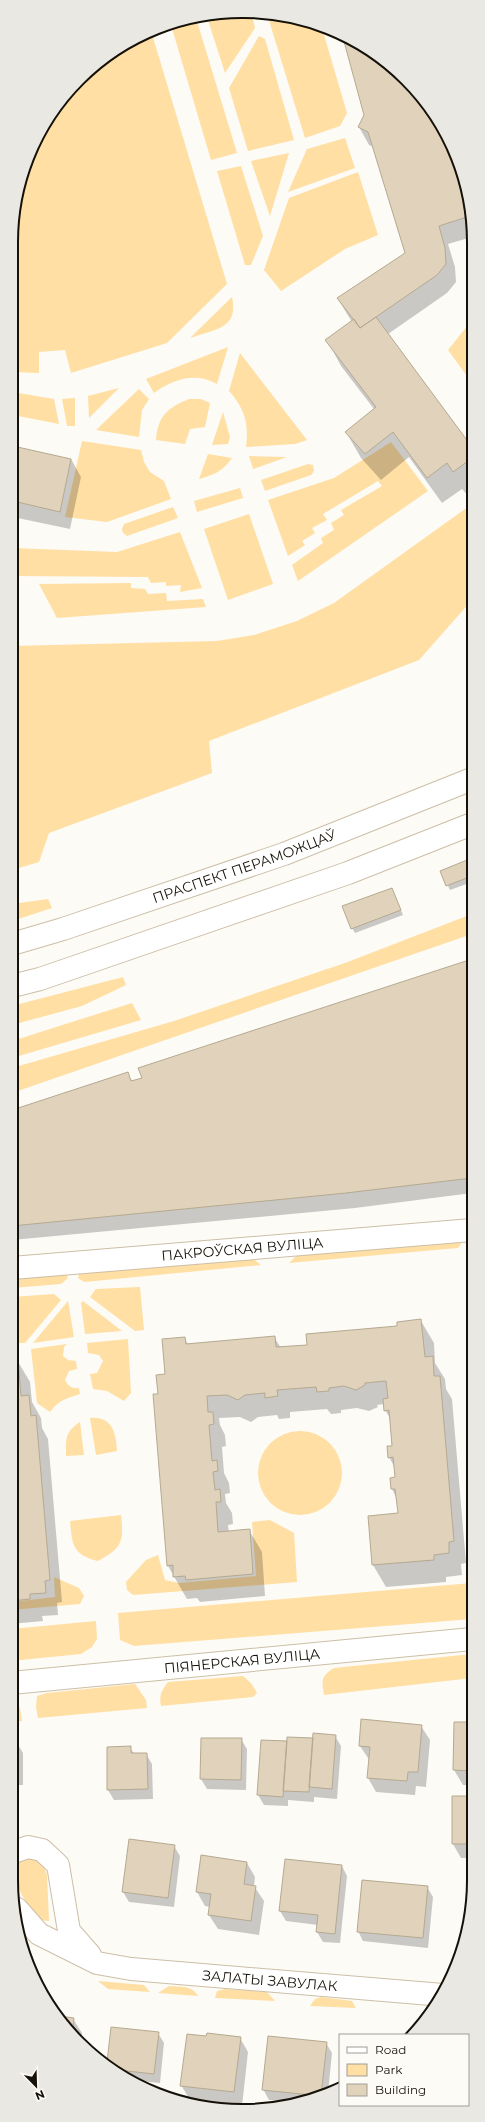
<svg xmlns="http://www.w3.org/2000/svg" width="485" height="2122" font-family="Montserrat,sans-serif">
<style>
.green{fill:#ffdfa3}
.shadow{fill:#0003}
.building{fill:#e1d3bb;stroke:#b5a991}
.lines{fill:none;stroke-linecap:round;stroke-linejoin:round}
.street-casing{stroke:#ccbfa7;stroke-width:24}
.primary-casing{stroke:#ccbfa7;stroke-width:24}
.street{stroke:#fff;stroke-width:22}
.primary{stroke:#fff;stroke-width:22}
.labels{text-anchor:middle;stroke-width:3.5;stroke-linejoin:round;paint-order:stroke}
.street-label{font-size:14px;fill:#151108;stroke:#fdfbf6}
.rim{fill:none;stroke:#151108;stroke-width:2}
</style>
<rect width="100%" height="100%" fill="#fdfbf6"/>
<path class="green" d="M270,13L322,28L347,113L340,126L305,138L268,17Z
M252,14L255,28L225,73L207,17Z
M196,18L237,153L211,160L171,25L183,19Z
M152,34L227,284L167,343L71,373L65,350L39,352V373L13,372V212L42,127L102,59Z
M259,36L265,39L294,140L248,151L229,88Z
M345,138L355,168L288,192L307,149Z
M289,153L270,216L251,161Z
M241,166L263,236L251,265H245L217,171Z
M358,172L378,235L345,249L281,291L264,270L289,198Z
M232,297C239,329 215,329 190,338Z
M472,320V383L448,350Z
M228,347L217,384C196,372 173,379 154,393L146,379Z
M240,353L307,440L295,444L246,447C249,424 245,409 229,391Z
M119,388L89,418L88,396Z
M139,389L149,399L142,410L139,437L96,430Z
M13,392L54,399L59,424L13,415Z
M75,398V426H67L62,399Z
M189,399H201L210,403L205,427L190,429L185,444L156,440C158,416 167,408 189,399Z
M223,412L230,437L228,444L212,445Z
M82,441L141,450L144,462L150,472L164,481L171,499L107,522L65,517Z
M391,442L428,491L298,581L292,565L323,543L321,538L334,530L331,523L344,515L341,510L382,486L378,481L323,514L327,520L312,528L315,533L302,541L305,545L288,556L268,500L334,478Z
M208,454L232,458C223,471 214,475 199,479Z
M249,456L287,457L253,469Z
M308,464L313,465L314,471L311,475L265,491L261,480Z
M240,488L243,498L197,512L194,501Z
M472,504V600L419,660L209,741L212,773L49,833L39,862L12,870V646L217,641L254,635L297,621L334,603Z
M173,507L178,518L127,536L123,533L122,529L124,524Z
M249,514L273,584L228,600L204,529Z
M180,532L202,588L180,592L181,585L166,586V582L151,583L148,577L13,576V548L117,552Z
M131,583V588L145,589L148,594L166,593L167,601L203,599L206,607L57,618L39,584Z
M48,899L52,908L12,921V904Z
M472,914V934L12,1093V1068L174,1021L345,963Z
M123,977L126,985L82,1006L12,1025V1006Z
M132,1003L141,1020L12,1058V1041Z
M459,1241L461,1244L458,1248L289,1263L301,1251Z
M251,1257L261,1265L84,1282L78,1278L80,1271Z
M65,1272L68,1278L61,1284L12,1288V1277Z
M140,1287L144,1330L135,1331L90,1297L96,1289Z
M54,1294L61,1300L25,1343H12V1297Z
M68,1301L74,1337L33,1343Z
M83,1301L122,1331L85,1334L81,1303Z
M128,1339L131,1393L124,1401L107,1391L93,1389L90,1374L97,1373L103,1361L99,1355L88,1353L87,1343Z
M67,1344L64,1347L63,1356L68,1360L76,1361L77,1369L69,1371L65,1380C68,1386 72,1389 79,1388L80,1394C68,1398 58,1400 50,1412L37,1403L31,1349Z
M90,1418C113,1416 116,1434 117,1451L96,1455Z
M80,1422L84,1455L66,1456C66,1438 65,1432 80,1422Z
M258 1473a42 42 0 1 1 84 0a42 42 0 1 1-84 0Z
M121,1515C124,1542 122,1548 98,1561C73,1555 72,1545 70,1521Z
M270,1520L294,1533L297,1582L133,1595L127,1590L126,1582L146,1560L158,1555L165,1580L179,1583L256,1576L252,1522Z
M54,1577L79,1588L84,1596L80,1604L11,1610V1602L55,1597Z
M472,1583V1619L134,1646L120,1640L118,1613Z
M96,1621L97,1639L92,1647L81,1654L11,1661V1629Z
M472,1654V1678L324,1695C322,1680 320,1677 334,1668Z
M243,1676L251,1683L257,1693L253,1697L161,1706C159,1696 161,1691 168,1682Z
M135,1684L146,1700L147,1708L38,1718L36,1707L37,1696L47,1693Z
M11,1698H14L20,1708L22,1721L11,1722Z
M34,1856L43,1864L47,1875L49,1921L39,1920C26,1903 10,1883 19,1862Z
M98,1981L144,1985L150,1992L108,1989Z
M169,1986C180,1987 192,1985 198,1996L158,1993Z
M225,1989L267,1992L275,2001L215,1998L217,1991Z
M321,1997L352,2001L356,2008L310,2006L315,1999Z"/>
<path class="shadow" d="M343,34L406,79L450,140L472,213V237L448,244L455,267L456,282L447,293L388,334L472,448V495L469,497L462,489L442,503L409,457L381,480L361,458L346,432L374,409L341,366L327,340L352,322L338,299L406,253L374,147L369,145L359,127L365,115Z
M13,447L71,459L81,477L70,529L13,517Z
M472,859V882L450,890L441,871Z
M392,889L403,915L355,933L352,928Z
M472,960V1193L355,1208L12,1240V1111L127,1073L133,1082L443,969Z
M421,1321L434,1343L435,1363L445,1379L446,1389L452,1399L466,1563L461,1564L462,1575L446,1577V1582L386,1587L373,1565L399,1514L397,1499L392,1489L391,1479L396,1478L395,1468L389,1457L393,1447L391,1420L385,1410L384,1404L377,1405L378,1407L369,1411L357,1408L341,1410V1413L331,1414L327,1409L290,1412V1418L279,1419L277,1415L258,1417L251,1422L240,1417L219,1418L220,1425L225,1435L226,1446L222,1447L224,1473L229,1483L230,1493L225,1494L226,1503L232,1513L233,1524L228,1525L229,1532L249,1530L262,1552L265,1596L200,1602L197,1598L187,1599L168,1566L159,1394L184,1338L188,1344L274,1337L281,1348L308,1346Z
M12,1360H17L30,1382L32,1402L41,1418L42,1428L48,1439L62,1602L57,1603L58,1615L42,1616L43,1621L11,1624Z
M362,1720L421,1726L430,1740L426,1787L416,1786L415,1795L376,1792L368,1778L370,1761L360,1746Z
M472,1723V1785H463L454,1770Z
M335,1736L341,1746L337,1799L314,1797V1802L288,1800V1806L264,1805L258,1795L314,1740Z
M202,1739H241L247,1749L246,1790L207,1789L201,1779Z
M11,1743H17L23,1753V1785H11Z
M130,1747L134,1754H146L152,1764L153,1799L114,1800L108,1790Z
M472,1797V1858H461L453,1844Z
M174,1846L180,1856L174,1907L129,1902L123,1892Z
M247,1863L255,1877L254,1886L264,1901L259,1935L218,1929L209,1915L210,1907L205,1906L197,1892Z
M342,1866L347,1876L340,1943L323,1942L317,1932L318,1925L286,1921L280,1911Z
M427,1887L433,1897L428,1948L363,1941L358,1931Z
M59,2018L73,2019L82,2033L81,2042L69,2032Z
M158,2033L164,2043L160,2083L131,2080L108,2062Z
M207,2037L240,2038L248,2052L242,2106L190,2100L181,2085Z
M326,2043L332,2053L328,2093L317,2099L292,2102L269,2100L263,2089Z"/>
<path class="building" d="M342,34L406,79L450,140L472,213V230L467,217L439,226L445,248L446,264L437,275L360,328L337,298L405,253L368,132L358,127L364,115Z
M376,317L472,447V458L453,472L447,463L427,478L393,432L365,454L345,432L376,407L325,340L354,319L360,328Z
M13,446L71,459L60,512L13,501Z
M472,858V876L446,886L440,871Z
M392,888L401,910L351,929L342,906Z
M472,959V1178L346,1193L12,1226V1110L128,1072L131,1081L142,1078L138,1068Z
M421,1319L425,1357L433,1356L434,1376H440L454,1541L449,1542V1553L434,1555V1560L372,1565L368,1516L398,1513L395,1489H391L390,1478L395,1477L393,1457L388,1458L387,1446H392L389,1410L384,1411L383,1399L388,1398L386,1381L365,1383V1385L356,1390L344,1386L329,1388V1391L317,1392L316,1387L277,1390L278,1396L265,1398V1393L245,1395L238,1400L227,1395L207,1396L208,1412H213L214,1424L209,1425L212,1461L217,1460L218,1471L213,1472L215,1490L220,1489L221,1502H216L218,1532L250,1529L253,1574L186,1580L185,1576L173,1577V1565L167,1566L153,1394H158L156,1375L165,1374L162,1339L185,1337L186,1344L275,1336L276,1347L307,1345L306,1334L397,1326V1322Z
M12,1359H18L21,1396L29,1395L31,1416L36,1415L50,1580L45,1581L46,1593L30,1594V1599L11,1601Z
M361,1719L422,1725L418,1772H408L407,1781L367,1778L370,1747L359,1746Z
M454,1722H472V1771L453,1770Z
M313,1733L336,1735L332,1789L309,1787Z
M287,1737L313,1738L309,1792L283,1791Z
M201,1738H242L241,1780L200,1779Z
M261,1740L287,1741L283,1797L257,1795Z
M11,1742H18V1775H11Z
M131,1746V1753H147L148,1789L107,1790V1747Z
M452,1796H472V1844H452Z
M129,1839L175,1845L168,1898L122,1892Z
M201,1855L247,1862L244,1884L256,1886L251,1921L208,1915L211,1894L196,1892Z
M285,1859L342,1865L335,1934L316,1932L318,1915L279,1911Z
M362,1880L428,1886L423,1938L357,1932Z
M469,1892L472,1893V1910L463,1937L461,1936Z
M59,2016L74,2018L72,2035L69,2032Z
M111,2027L159,2032L154,2074L118,2070L107,2062Z
M207,2033L241,2037L234,2092L180,2086L187,2034L206,2036Z
M268,2036L327,2042L321,2096L262,2090Z"/>
<g class="lines">
<defs>
<g id="street">
<path id="s1" d="M12,1268L472,1230"/>
<path id="s2" d="M11,1683L472,1639"/>
<path d="M11,1853L28,1847L42,1850L58,1865L69,1931L90,1955"/>
<path id="s3" d="M17,1909L39,1934L97,1963L131,1969L443,1995"/>
</g>
<g id="primary">
<path id="s4" d="M12,944L63,929L284,854L472,779"/>
<path d="M12,986L40,979L348,873L472,824"/>
</g>
</defs>
<use href="#street" class="street-casing"/>
<use href="#primary" class="primary-casing"/>
<use href="#street" class="street"/>
<use href="#primary" class="primary"/>
</g>
<g class="labels">
<g class="street-label">
<text dy="5" stroke="none"><textPath href="#s4" startOffset="245">ПРАСПЕКТ ПЕРАМОЖЦАЎ</textPath></text>
<text dy="5" stroke="none"><textPath href="#s1" startOffset="231">ПАКРОЎСКАЯ ВУЛІЦА</textPath></text>
<text dy="5" stroke="none"><textPath href="#s2" startOffset="232">ПІЯНЕРСКАЯ ВУЛІЦА</textPath></text>
<text dy="5" stroke="none"><textPath href="#s3" startOffset="272">ЗАЛАТЫ ЗАВУЛАК</textPath></text>
</g>
</g>
<path d="M0 0H485V2122H0ZM242 18H243A224 224 0 0 1 467 242V1880A224 224 0 0 1 243 2104H242A224 224 0 0 1 18 1880V242A224 224 0 0 1 242 18Z" fill="#eae8e3" fill-rule="evenodd"/>
<path class="rim" d="M242 18H243A224 224 0 0 1 467 242V1880A224 224 0 0 1 243 2104H242A224 224 0 0 1 18 1880V242A224 224 0 0 1 242 18Z"/>
<rect x="339" y="2034" width="130" height="72" fill="#fdfbf6" stroke="#a09d97"/>
<rect x="347" y="2047" width="20" height="6" fill="#ffffff" stroke="#a09d97"/>
<text x="375" y="2054" font-size="12" fill="#151108">Road</text>
<rect x="347" y="2064" width="20" height="12" fill="#ffdfa3" stroke="#a09d97"/>
<text x="375" y="2074" font-size="12" fill="#151108">Park</text>
<rect x="347" y="2084" width="20" height="12" fill="#e1d3bb" stroke="#a09d97"/>
<text x="375" y="2094" font-size="12" fill="#151108">Building</text>
<g transform="translate(36 2086) rotate(157)" stroke="#fdfbf6" stroke-width="3" paint-order="stroke">
<path d="M0-3L7 15L0 10L-7 15Z" fill="#151108"/>
<text y="-6" font-size="11" font-weight="bold" text-anchor="middle" fill="#151108">N</text>
</g>
</svg>
